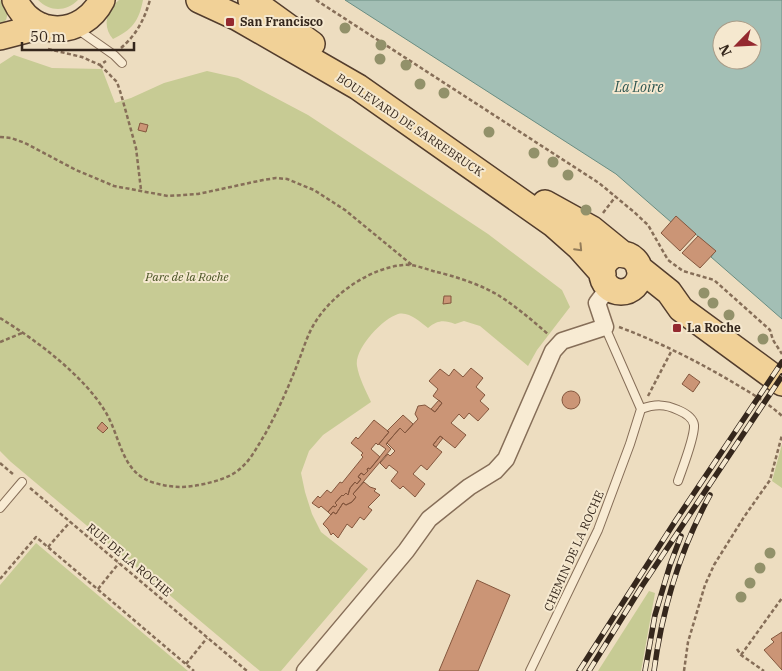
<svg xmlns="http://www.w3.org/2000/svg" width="782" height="671" font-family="'IBM Plex Serif',serif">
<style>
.green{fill:#c7cb94}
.water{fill:#a3bfb5;stroke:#6a8d82;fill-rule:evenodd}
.building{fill:#cb9576;stroke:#84573e}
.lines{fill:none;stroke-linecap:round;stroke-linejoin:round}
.service-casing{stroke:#866e58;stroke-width:10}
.minor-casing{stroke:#866e58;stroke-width:19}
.primary-casing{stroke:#533d2d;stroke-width:28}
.path{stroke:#866e58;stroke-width:2.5;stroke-dasharray:4 2.5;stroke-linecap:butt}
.service{stroke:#f8ebd3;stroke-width:8}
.minor{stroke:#f8ebd3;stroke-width:16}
.primary{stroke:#f1d197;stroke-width:25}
.rail-casing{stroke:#35271c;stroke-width:5.5}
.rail{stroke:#f5e8cf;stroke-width:4;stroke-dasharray:11;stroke-linecap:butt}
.tree{fill:#92916a}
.oneway{stroke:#937c5a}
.poi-dot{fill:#94292f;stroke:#f5e8cf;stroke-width:2}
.labels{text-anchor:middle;stroke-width:4;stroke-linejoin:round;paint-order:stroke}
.poi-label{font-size:12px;font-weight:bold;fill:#35271c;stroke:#f5e8cf;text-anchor:start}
.street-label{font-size:12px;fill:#35271c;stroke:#f5e8cf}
.park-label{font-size:12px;font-style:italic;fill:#485223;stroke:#f5e8cf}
.water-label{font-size:14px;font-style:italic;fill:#2c5550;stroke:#f5e8cf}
</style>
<rect width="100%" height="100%" fill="#edddc0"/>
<path class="green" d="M0,0C9,8 10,20 0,27Z
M38,0H78C66,12 50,12 38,0Z
M119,0H143C139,21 132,30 113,39C102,26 106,11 119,0Z
M14,55L52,68L102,69L115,103L131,98L164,83L207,71L238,78L308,115L488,234L562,290L570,307L537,350L528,366L480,326L464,321L455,324C444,320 438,320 428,328C420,322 409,311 398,314C382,319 354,349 357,366C359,378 366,391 371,402L323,435L309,451L301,473L305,492L312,514L321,532L368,569L281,671H260L11,462L0,451V64Z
M782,444V488L772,481Z
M36,543L188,671H0V585Z
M649,591L655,593L641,671H598Z"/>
<path class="water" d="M345,0H782V319L711,257L715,251L676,217L671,222L616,174ZM722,30H752V60H722Z"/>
<path class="building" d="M140,123L148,125L146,132L138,130Z
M676,216L696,234L680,251L661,233Z
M698,236L716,251L700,268L682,253Z
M444,296H451V303L443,304Z
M471,368L483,378L476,387L485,395L480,401L489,409L478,421L469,413L464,419L459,414L451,423L466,435L455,448L440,436L433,445L442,452L427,470L421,465L413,474L425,484L415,497L403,486L400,489L391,481L398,472L389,465L386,469L380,463L388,454L390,456L395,451L387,443L400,428L405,433L418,419L415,414L418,406L425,405L435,412L442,403L433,396L438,389L429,381L440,369L449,376L454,369L463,377Z
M689,374L700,382L693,392L682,384Z
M562 400a9 9 0 1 1 18 0a9 9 0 1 1-18 0Z
M439,400L442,403L435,412L431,409Z
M403,415L413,424L405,433L400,428L386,444L391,449L353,494L356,497L352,502L346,505L343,503L336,514L333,512L331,515L328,512L333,506L335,507L337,505L335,503L342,495L343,496L346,493L348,495L350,488L355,482L357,484L361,479L358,477L361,473L364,475L368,471L367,469L368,468L370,469L386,449L379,444L389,432L387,431Z
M374,420L389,432L378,445L376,443L371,449L380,457L370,469L368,468L367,469L368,471L364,475L361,473L358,477L361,479L357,484L355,482L350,488L348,495L346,493L343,496L342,495L335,503L337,505L335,507L333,506L328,512L321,506L319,508L312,503L318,496L320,498L327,490L331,493L340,482L342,483L363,457L361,455L363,453L351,443L356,437L358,439Z
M102,422L108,428L103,433L97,428Z
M440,436L443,438L436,447L433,445Z
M364,482L370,487L376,489L374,491L380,495L368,507L372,510L364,520L360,517L352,528L347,524L338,538L333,533L331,535L328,529L323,524L333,512L336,514L343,503L346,505L352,502L356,497L353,494Z
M477,580L510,595L478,671H439Z
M782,632V670L764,650L774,642L771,639Z"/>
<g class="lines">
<defs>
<path id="service" d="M77,29L114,55L122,63
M605,327L641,409
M641,409C655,404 665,404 678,410C685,413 693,418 694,425C695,437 682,469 678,481
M0,508L22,482
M530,671L598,530L630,444L641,409"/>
<path id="minor" d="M305,671L406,551L429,519L469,487L495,471L506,459L553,351L562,341L605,327L597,303L609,287"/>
<path id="primary" d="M15,0C33,40 83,37 102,0
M199,0L238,18L358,87L553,224L579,247L603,274
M251,0L312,44
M0,37L42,26
M545,203L592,229L624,255
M602 273a19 19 0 1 1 38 0a19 19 0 1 1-38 0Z
M639,268L669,292L681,309L782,383"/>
</defs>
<use href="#service" class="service-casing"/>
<use href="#minor" class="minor-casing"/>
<use href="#primary" class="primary-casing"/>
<path class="path" d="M316,0L599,183L634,212L648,225L668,260L683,271L714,280L770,330L773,340L782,354
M121,48C137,34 144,20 150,0
M48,49L82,57L100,65L106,61
M100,65L117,82L121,94L136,148L141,190
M0,137L11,138L25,143L76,170L114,186L168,196L198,194L263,180L276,178L287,179L314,190L345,210L412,265
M603,213L616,196
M0,318C36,340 83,375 105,411C121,437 121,474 155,483C172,488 187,488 204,484C217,481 232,477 242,467C251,459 257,447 264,436C278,411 289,386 299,360C304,347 308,333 316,321C333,294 370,268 403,265C413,264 423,268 433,271C454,276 483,285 501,297C518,308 533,321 549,335
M619,327C659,342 697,361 734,383C751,393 768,403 782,416
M0,342L22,333
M648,396L672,350
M0,463L14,475
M30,488L247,671
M48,547L70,522
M0,579L36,537L194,671
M98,589L119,563
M737,649L741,655L764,671
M741,655L782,598
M186,664L207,638
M684,671L688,642L705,585L714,565L744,517L770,480L782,435"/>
<use href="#service" class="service"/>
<use href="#minor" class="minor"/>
<use href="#primary" class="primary"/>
<defs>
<path id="rail" d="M579,671L676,520L782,362
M589,671L642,586L782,376
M645,671L655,615L670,565L681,536
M654,671C662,610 680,550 710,495"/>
</defs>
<use href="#rail" class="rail-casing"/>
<use href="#rail" class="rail"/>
</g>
<g class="tree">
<circle cx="345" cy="28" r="5.5"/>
<circle cx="381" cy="45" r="5.5"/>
<circle cx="380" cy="59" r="5.5"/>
<circle cx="406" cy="65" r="5.5"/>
<circle cx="420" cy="84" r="5.5"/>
<circle cx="444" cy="93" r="5.5"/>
<circle cx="489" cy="132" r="5.5"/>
<circle cx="534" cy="153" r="5.5"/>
<circle cx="553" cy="162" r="5.5"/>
<circle cx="568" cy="175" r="5.5"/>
<circle cx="586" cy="210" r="5.5"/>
<circle cx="704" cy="293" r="5.5"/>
<circle cx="713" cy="303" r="5.5"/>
<circle cx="729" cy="315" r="5.5"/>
<circle cx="763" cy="339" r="5.5"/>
<circle cx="770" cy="553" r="5.5"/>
<circle cx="760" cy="568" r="5.5"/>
<circle cx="750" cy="583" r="5.5"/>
<circle cx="741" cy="597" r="5.5"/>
</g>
<defs><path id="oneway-chevron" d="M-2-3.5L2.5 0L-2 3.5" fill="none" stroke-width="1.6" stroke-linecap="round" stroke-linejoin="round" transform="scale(1.25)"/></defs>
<use class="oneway" href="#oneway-chevron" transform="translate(579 248) rotate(46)"/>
<g class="poi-dot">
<rect x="225" y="17" width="10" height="10" rx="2.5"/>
<rect x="672" y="323" width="10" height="10" rx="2.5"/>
</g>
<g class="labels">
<g class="poi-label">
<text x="240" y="26">San Francisco</text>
<text x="687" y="332">La Roche</text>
</g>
<g class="street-label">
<text transform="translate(410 125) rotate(34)" y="4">BOULEVARD DE SARREBRUCK</text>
<text transform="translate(574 551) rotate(-66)" y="4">CHEMIN DE LA ROCHE</text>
<text transform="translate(129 560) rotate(40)" y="4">RUE DE LA ROCHE</text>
</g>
<g class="park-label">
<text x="187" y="281">Parc de la Roche</text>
</g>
<g class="water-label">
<text x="639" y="92">La Loire</text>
</g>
</g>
<g transform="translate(737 45) rotate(246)"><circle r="24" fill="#f5e8cf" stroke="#a89b87"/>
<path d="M0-4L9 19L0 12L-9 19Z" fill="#94292f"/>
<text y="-8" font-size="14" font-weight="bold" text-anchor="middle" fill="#35271c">N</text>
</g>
<path d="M22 42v8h112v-8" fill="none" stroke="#35271c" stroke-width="2.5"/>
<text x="30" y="42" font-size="15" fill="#35271c" stroke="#f5e8cf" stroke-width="4" paint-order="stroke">50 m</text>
</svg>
